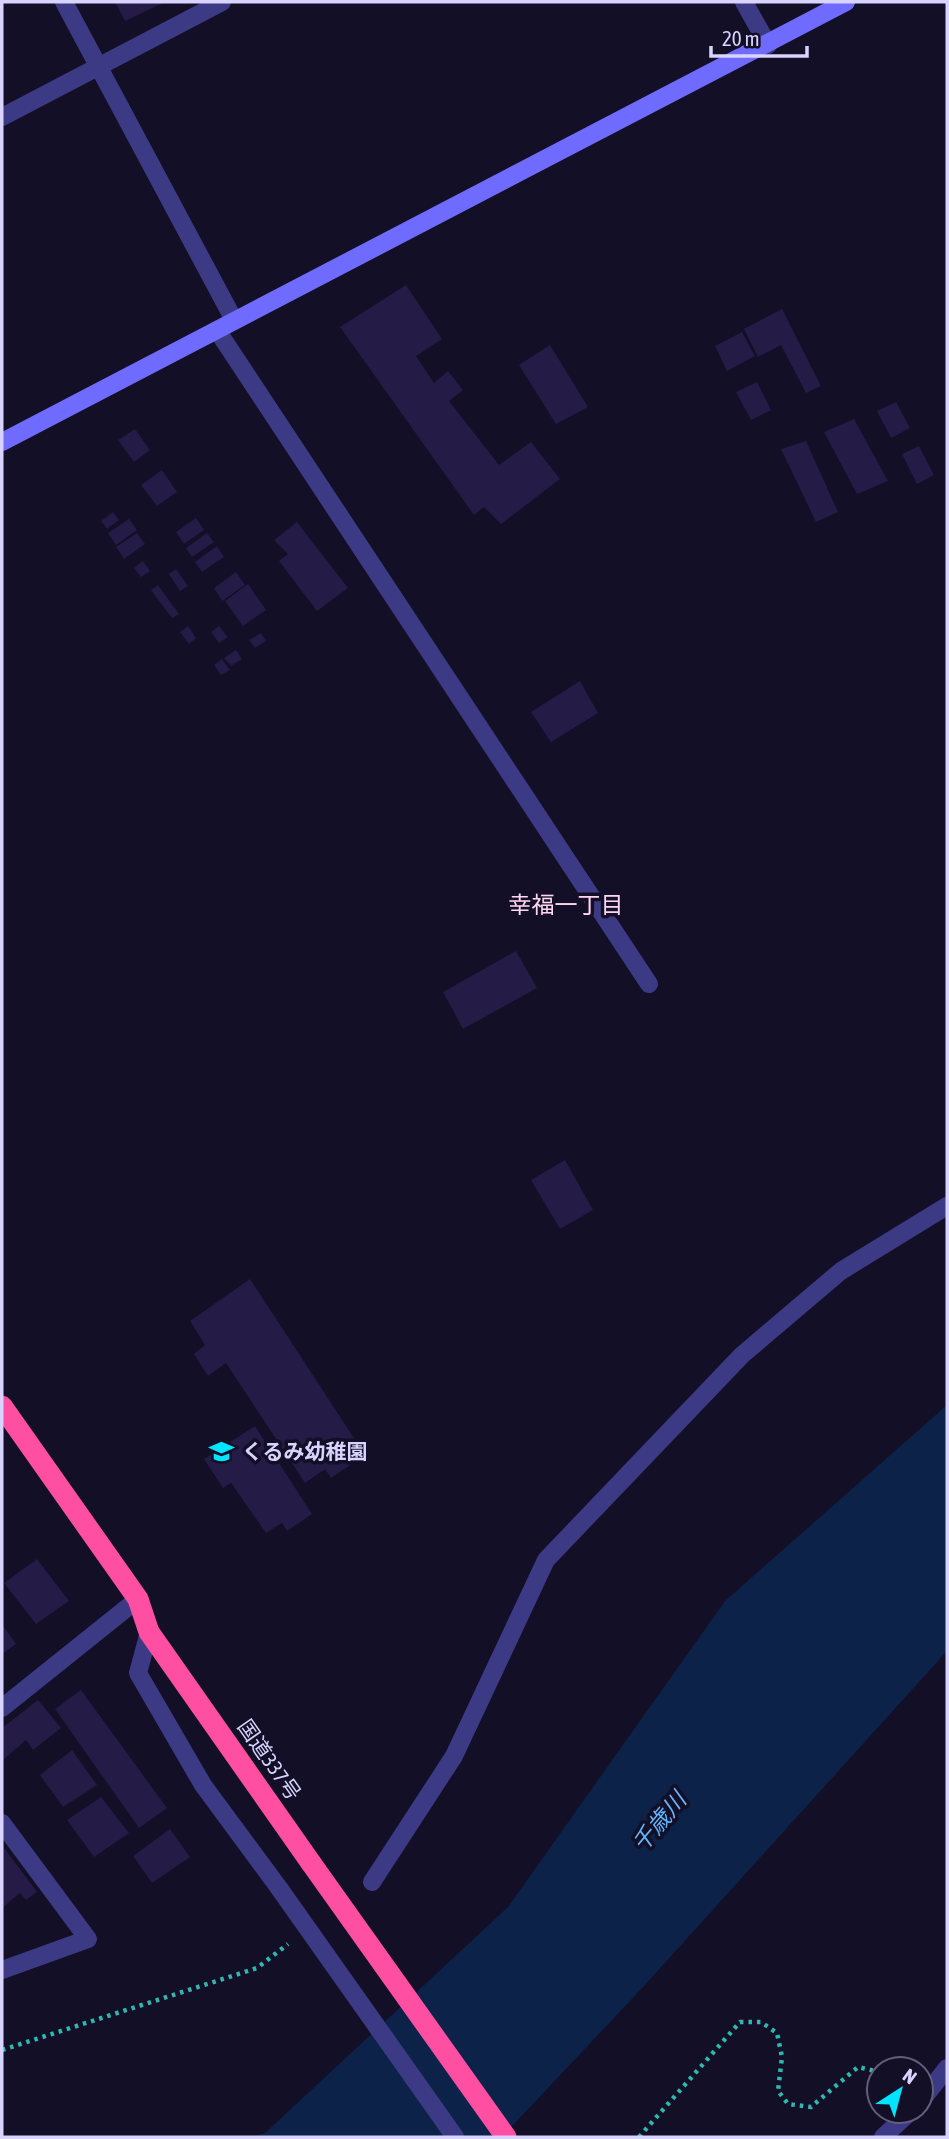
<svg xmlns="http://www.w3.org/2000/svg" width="949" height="2139" font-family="'Asap Condensed','Noto Sans JP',sans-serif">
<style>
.water{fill:#0c2248}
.building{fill:#241b47}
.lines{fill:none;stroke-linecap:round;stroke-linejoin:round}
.path{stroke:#2fb8b0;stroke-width:4.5;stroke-dasharray:3.5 5;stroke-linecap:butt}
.street{stroke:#3d3a85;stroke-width:18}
.secondary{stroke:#6f6bff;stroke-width:18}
.highway{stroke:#ff4fa3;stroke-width:21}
.street-bridge{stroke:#3d3a85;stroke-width:18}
.highway-bridge{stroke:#ff4fa3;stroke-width:21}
.labels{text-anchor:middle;stroke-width:7;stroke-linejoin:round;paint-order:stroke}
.poi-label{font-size:21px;font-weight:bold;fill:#d9d4ff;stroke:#130f26;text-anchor:start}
.street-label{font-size:21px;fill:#d9d4ff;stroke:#130f26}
.neighbourhood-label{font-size:23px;fill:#ffd6f0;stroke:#130f26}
.water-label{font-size:23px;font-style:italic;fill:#62b6ff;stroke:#130f26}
</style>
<rect width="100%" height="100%" fill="#130f26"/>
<path class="water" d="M947,1405V1651L644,1986L502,2137H253L265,2133L508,1907L725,1601Z"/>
<path class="building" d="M115,2H165L125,21Z
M406,285L442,339L416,356L434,383L448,371L463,390L449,401L499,465L531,442L560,479L501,524L484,507L474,515L340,327Z
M782,309L821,386L806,393L781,345L758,357L744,329Z
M742,332L755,356L727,371L715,346Z
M550,345L588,407L556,424L519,365Z
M757,382L771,410L751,420L736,392Z
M896,402L910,428L891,438L877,411Z
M854,419L888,481L857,494L824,432Z
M135,429L150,450L134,462L118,440Z
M806,441L838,512L816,522L781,449Z
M919,446L934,475L917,484L902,454Z
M162,470L177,492L157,506L141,485Z
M113,512L119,520L107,529L101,521Z
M196,518L204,530L184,544L176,532Z
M129,519L137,530L116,545L108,533Z
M297,522L348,588L317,611L279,561L288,554L274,540Z
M137,533L145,544L124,559L116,547Z
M207,533L214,542L192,557L186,548Z
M217,546L224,557L202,572L195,562Z
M143,561L150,571L141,577L134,568Z
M176,569L188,586L180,591L169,574Z
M236,572L245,585L222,601L214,588Z
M248,584L266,610L243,626L225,601Z
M158,585L179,614L172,618L151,590Z
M188,626L196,638L189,644L180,632Z
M219,626L228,637L219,643L211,632Z
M261,633L266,641L255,648L249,640Z
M236,650L242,659L231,666L224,658Z
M222,659L230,670L221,675L214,665Z
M580,681L598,713L551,742L531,712Z
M516,951L537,988L463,1029L443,992Z
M565,1160L593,1210L560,1229L531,1180Z
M250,1279L365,1455L331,1478L325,1469L305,1483L226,1363L208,1376L194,1354L205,1345L190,1321Z
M255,1426L312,1514L287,1531L282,1523L266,1533L231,1483L223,1488L204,1459Z
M37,1559L69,1601L36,1624L4,1583Z
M2,1624L16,1644L2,1654Z
M81,1690L167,1808L139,1828L55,1709Z
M38,1700L61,1728L33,1750L26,1740L3,1760L2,1728Z
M72,1750L97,1785L63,1807L40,1775Z
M101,1797L129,1833L94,1857L67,1820Z
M170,1829L190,1857L152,1883L133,1856Z
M2,1845L37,1892L26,1900L20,1893L2,1908Z"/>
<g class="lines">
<path class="path" d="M2,2050L257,1968L288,1944
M639,2137L740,2022H761L777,2033L782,2057L778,2091L788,2104L811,2107L858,2067L879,2072"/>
<path class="street" d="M64,2L234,320
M744,2L768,45
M2,117L222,2
M217,330L649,984
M149,1632L138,1673L203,1785L279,1888
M2,1708L138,1599
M2,1823L88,1939L2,1970
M372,1882L454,1756L546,1560L742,1355L841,1271L947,1206
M921,2101L947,2068
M883,2137L911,2111"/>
<path class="secondary" d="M2,442L846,2"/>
<path class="highway" d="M2,1406L138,1599L149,1632L311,1863"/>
<path class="street-bridge" d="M279,1888L455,2137"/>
<path class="highway-bridge" d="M311,1863L506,2137"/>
</g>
<defs>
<symbol id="school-bare" viewBox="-9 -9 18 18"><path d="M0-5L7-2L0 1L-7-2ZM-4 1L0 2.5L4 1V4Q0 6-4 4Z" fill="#00e5ff" stroke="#130f26" stroke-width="2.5" paint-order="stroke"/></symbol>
</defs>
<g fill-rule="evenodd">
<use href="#school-bare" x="204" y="1434" width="35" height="35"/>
</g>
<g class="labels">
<g class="poi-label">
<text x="242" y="1459">くるみ幼稚園</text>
</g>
<g class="street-label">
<text transform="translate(269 1760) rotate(55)" y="7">国道337号</text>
</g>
<g class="neighbourhood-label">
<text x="566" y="913">幸福一丁目</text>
</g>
<g class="water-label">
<text transform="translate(659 1822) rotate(-50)" y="8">千歳川</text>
</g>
</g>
<rect width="949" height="2139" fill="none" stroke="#d9d4ff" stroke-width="7"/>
<g transform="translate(900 2090) rotate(36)"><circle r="33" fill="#130f26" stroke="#625e7d" stroke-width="2"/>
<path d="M0-5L12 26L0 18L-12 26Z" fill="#00e5ff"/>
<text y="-10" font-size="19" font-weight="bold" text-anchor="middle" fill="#d9d4ff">N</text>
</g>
<path d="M711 46v10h96v-10" fill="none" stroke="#d9d4ff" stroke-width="3.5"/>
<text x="722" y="46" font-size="21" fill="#d9d4ff" stroke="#130f26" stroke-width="5" paint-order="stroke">20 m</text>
</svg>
